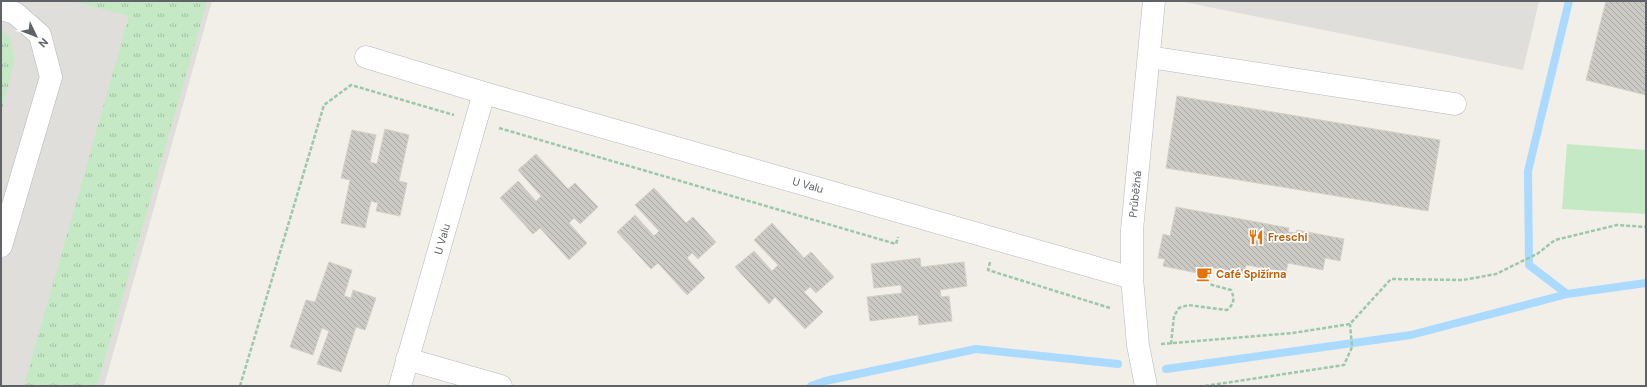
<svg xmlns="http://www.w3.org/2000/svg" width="1647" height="387" font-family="'DM Sans',sans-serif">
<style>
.industrial{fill:#e0deda}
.grass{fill:url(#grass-tufts)}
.pitch{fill:#c5e8c5}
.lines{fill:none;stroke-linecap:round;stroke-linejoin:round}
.stream{stroke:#aadaff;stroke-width:8}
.building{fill:url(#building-back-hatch);stroke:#d6d1c6}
.minor-casing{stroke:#b5b8bc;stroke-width:23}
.path{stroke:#9cc7a9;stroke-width:2.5;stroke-dasharray:4 2;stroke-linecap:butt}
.minor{stroke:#fff;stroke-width:22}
.labels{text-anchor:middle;stroke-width:3.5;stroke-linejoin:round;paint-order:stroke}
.street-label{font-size:11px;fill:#5f6368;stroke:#fff}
.food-label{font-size:11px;font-weight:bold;fill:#c56008;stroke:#fff;text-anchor:start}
</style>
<defs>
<pattern id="grass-tufts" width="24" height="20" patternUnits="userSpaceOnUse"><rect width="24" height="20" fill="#c5e8c5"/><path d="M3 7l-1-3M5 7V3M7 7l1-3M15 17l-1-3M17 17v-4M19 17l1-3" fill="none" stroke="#a3c0a4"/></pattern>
<pattern id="building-back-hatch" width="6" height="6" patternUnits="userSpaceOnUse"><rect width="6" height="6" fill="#cccac5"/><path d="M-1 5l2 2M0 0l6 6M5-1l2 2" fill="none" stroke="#a9a8a4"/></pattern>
</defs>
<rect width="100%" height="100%" fill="#f1efe8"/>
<path class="industrial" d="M1,1H212L104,386H1Z
M1179,1H1539L1523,70Z"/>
<path class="grass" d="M72,1H207L97,386H24L129,16Z
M1,29L11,39L14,62L1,114Z"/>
<path class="pitch" d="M1567,144L1646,150V214L1562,209Z"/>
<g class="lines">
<path class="stream" d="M1569,1L1528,171L1529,265L1567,294L1646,283
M1166,369L1411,335L1567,294
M811,386L825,381L976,349L1118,364"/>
</g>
<path class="building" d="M1606,1H1646V95L1586,80Z
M1177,96L1440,140L1428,211L1166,168Z
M385,129L409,135L399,181L407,183L400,216L376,211L378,203L371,201L365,228L341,223L350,180L341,178L352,130L376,135L370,162L377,164Z
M536,154L568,189L575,183L598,207L580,224L574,218L569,223L587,243L569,260L540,228L533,234L500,198L518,181L536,201L541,196L518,170Z
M654,188L686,223L693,217L716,242L698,259L692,253L687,258L705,278L687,295L658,263L651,269L617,232L635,215L654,236L659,231L635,205Z
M1176,207L1289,228L1288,232L1296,233L1297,230L1344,239L1340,261L1325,258L1323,270L1288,263L1286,272L1246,265L1245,274L1204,266L1202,274L1163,266L1165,259L1158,258L1163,234L1170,236Z
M772,223L804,258L811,252L834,277L816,293L810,287L804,292L823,312L805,329L775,297L769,304L735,267L754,251L772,271L778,265L754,240Z
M920,258L921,267L964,262L967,286L940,290L941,297L949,296L952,321L919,325L918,315L870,321L867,297L902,293L901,285L874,288L871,264Z
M329,262L352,270L344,296L351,298L353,290L376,298L365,330L356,327L341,372L317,364L329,331L322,328L313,355L290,347L306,300L315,302Z"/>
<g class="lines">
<defs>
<path id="minor" d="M1,9L15,13L40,35L51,77L1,246
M366,57L484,93
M1149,57L1455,104
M407,359L501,386
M400,386L484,93L1132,278
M1146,386L1138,345L1132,278V230L1154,1"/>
</defs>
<use href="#minor" class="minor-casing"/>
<path class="path" d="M499,128L896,244L898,237
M990,262L988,270L1110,308
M1161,344L1293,333L1350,324L1391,279L1463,280L1496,274L1537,254L1555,240L1617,225L1646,227
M1171,344L1174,316L1179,308L1188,305L1227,310C1234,304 1235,299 1231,290L1212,285L1208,281L1210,267
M240,386L324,105L351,85L454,115
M1205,386L1344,365L1352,347L1350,324"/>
<use href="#minor" class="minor"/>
</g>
<defs>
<symbol id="restaurant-bare" viewBox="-9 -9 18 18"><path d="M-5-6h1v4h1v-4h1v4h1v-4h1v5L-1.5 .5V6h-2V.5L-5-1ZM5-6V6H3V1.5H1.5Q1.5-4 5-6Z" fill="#e8710a" stroke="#fff" stroke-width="2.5" paint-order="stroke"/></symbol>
<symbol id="cafe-bare" viewBox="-9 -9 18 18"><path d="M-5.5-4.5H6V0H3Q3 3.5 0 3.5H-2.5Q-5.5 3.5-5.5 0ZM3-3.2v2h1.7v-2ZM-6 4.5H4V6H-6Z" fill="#e8710a" stroke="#fff" stroke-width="2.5" paint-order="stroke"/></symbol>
</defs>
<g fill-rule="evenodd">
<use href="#restaurant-bare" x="1245" y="226" width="22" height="22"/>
<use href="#cafe-bare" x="1193" y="263" width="22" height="22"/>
</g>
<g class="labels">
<g class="street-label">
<text transform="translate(808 185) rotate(16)" y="4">U Valu</text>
<text transform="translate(1135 194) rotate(-84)" y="4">Průběžná</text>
<text transform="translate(442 239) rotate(-74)" y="4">U Valu</text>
</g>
<g class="food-label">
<text x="1268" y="241">Freschi</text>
<text x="1216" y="278">Café Spižírna</text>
</g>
</g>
<rect width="1647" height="387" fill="none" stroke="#5f6368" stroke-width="4"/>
<g transform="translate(36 36) rotate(133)" stroke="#ffffff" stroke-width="3" paint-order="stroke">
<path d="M0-3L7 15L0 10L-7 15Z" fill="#5f6368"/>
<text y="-6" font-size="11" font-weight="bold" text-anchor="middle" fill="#5f6368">N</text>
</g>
</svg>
